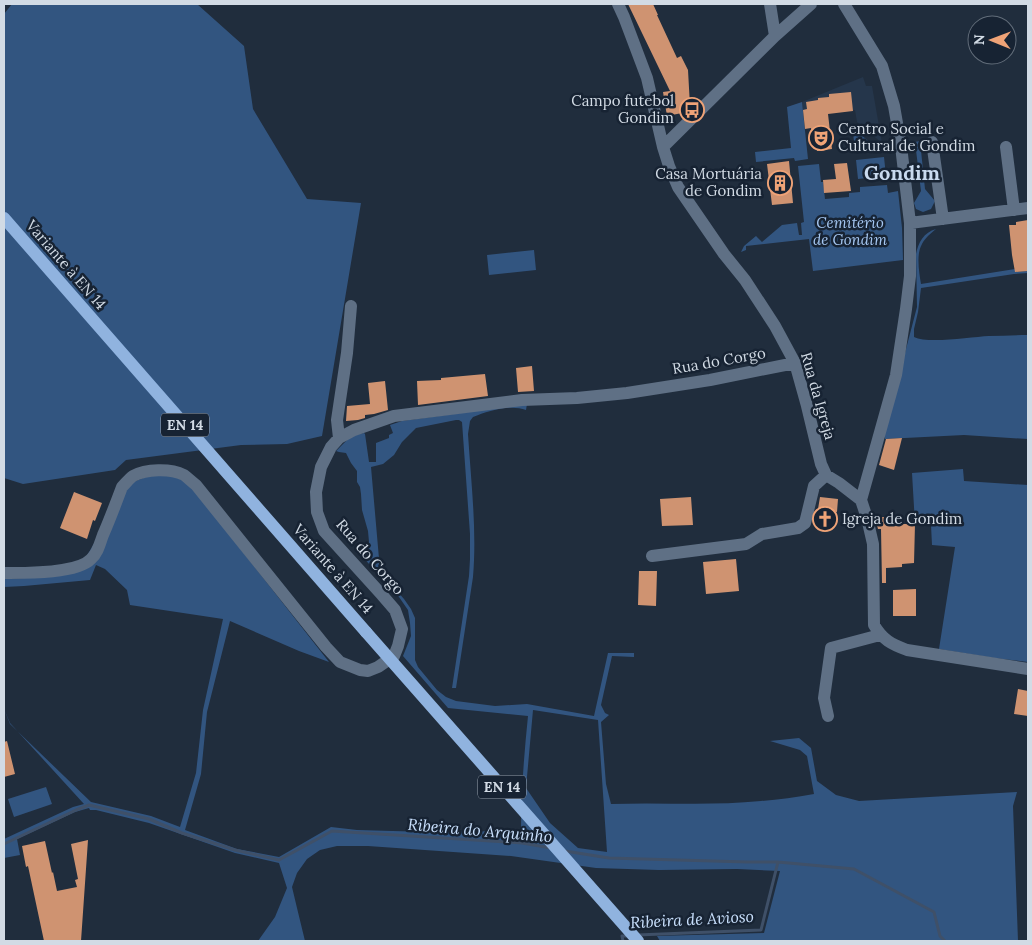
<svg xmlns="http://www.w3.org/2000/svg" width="1032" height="945" font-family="Lora,serif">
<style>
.built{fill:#25364b}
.green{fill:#325580;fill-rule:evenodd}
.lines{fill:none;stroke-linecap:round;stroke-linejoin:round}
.stream{stroke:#3f5068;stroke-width:3}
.building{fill:#cf9371}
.minor{stroke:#5f7085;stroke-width:12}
.major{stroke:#90b3df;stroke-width:12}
.major-bridge{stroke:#90b3df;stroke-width:12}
.labels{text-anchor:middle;stroke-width:5;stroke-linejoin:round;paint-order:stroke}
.shield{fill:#172333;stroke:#9aa4b0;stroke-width:1}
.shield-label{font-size:14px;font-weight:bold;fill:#d2dbe5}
.poi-label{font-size:15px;fill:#d2dbe5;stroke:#172333;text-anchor:end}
.park-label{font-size:15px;font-style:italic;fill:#a5c7f2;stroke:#172333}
.street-label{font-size:15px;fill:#d2dbe5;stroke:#172333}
.water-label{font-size:16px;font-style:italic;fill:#c9e0fd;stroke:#172333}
.district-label{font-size:20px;font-weight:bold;fill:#c9daef;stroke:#172333}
</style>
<rect width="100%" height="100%" fill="#202d3d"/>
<path class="built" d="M863,77L866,86H872L882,143L857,122L855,110L844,112L827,108L828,116L804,119L802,102Z"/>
<path class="green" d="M12,4H197L244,46L253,109L307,199L361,203L322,436L287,444L241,445L126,460L115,470L23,484L4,478V14Z
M802,102L808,159L795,161L794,158L756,162L755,152L791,148L787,107Z
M852,127L874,146L855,148Z
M920,141L925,189L935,201L931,209L923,212L916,209L914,203L921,191L915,142Z
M884,157L886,176L858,179L856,160Z
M819,164L821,182H823L825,199L849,197V193L860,192V187L887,185L888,193L898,191L902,228L903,260L813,271L809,239L746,246V250L741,252L744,246L756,236L762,242L782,225L797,223L799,235H802L801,223L804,222L798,166Z
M936,229C931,233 925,238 922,244C916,254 919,272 921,284L1015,269L1016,272L1028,271V273L1014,274L921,288L918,312L914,329V337C928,344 971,337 989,336C1002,336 1015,335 1028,335V439L964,435L885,439L884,433L917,307L916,254C918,243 924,232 936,229Z
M534,250L536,270L489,275L487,255Z
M527,404L526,410C510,404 488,411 473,417L470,421L468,434C471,482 477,530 473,577L456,688H452L469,576L470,559V534L462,422L459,420H456L416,428L402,442L394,455L383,464L371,467L380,570L387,580L404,599L411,609L415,618V660L418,667L437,690L446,697L456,701L495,706L527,704L594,716L608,653H634V657L612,656L601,705L605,713L609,715L601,722L606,784L611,804C660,802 711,806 761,801C778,800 796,797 814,794L807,756L800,750L770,741L799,738L811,748L817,781L836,795L859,801L1017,792L1013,806L1018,941H660L657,936L764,933L780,871L737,869L659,870L596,868L511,856L368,846H337L320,850L307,859L297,873L292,887L297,908L305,941H258L275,917L287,888L279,863L235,853L149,823L96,810H90L89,808L75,812L17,839L20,855L4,858V839L73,807L84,804L10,723L4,709L10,724L91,802L151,816L180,827L196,773L203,710L223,619L130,605L127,590L105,569L96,565L90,580L24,586L4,587V579L24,578L78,571L124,492L131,483L153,474L176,477L187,483L196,492L329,662L299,651L230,621L207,712L201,774L185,830L237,849L279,857L331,827L357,830L428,832L509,831L521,833C521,794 524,755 528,716L448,708L403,656L411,636L410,623L408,610L399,597L360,554L367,549L369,542L368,531L362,510L361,494L360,487L357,482V471L351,463L346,453L339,452L336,451L351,436L364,433L365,434L369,462H376V443L389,438V435L393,433L390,425L402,421ZM533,710L598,720L607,852L578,848L550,823L526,788Z
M963,469L964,481L1028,485V662L994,658L939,649L955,547L932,545L931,525L915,524L912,473Z
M46,787L52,804L14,817L8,799Z"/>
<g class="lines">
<path class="stream" d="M4,844L76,810L89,805L149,819L182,833L235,850L279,860L332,831L522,843L551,848
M565,851L609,858L747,862H778L854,869L934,912L940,936L945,941
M637,935L761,930L778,862
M623,941L622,936H629"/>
</g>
<path class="building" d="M628,4H653L658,15H657L677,58L681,56L688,70L690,106L681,108L682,113L667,116L663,92L670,91Z
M851,92L853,111L828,114L832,149L817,151V147H813L811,128L805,129L803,110L807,109L806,102L818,100V98L829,97V94Z
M789,161L793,203L772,205L767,164Z
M847,163L851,191L824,193L823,180L836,179L834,164Z
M1028,220V271L1015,272L1012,255L1009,225H1016V222Z
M532,366L534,391L518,392L516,368Z
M485,374L488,396L418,405L417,381L441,380V378Z
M385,381L388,410L374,414L365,415V418L358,420L346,421L347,406L370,404L368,383Z
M902,438L894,470L879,465L886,439Z
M74,492L102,503L95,521L93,520L87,539L60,528Z
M691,497L693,525L662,526L660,499Z
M820,497L838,499L837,512L831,511L829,528L819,527L821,510L818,509Z
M875,517H887V524H915L914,563L902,564V567L886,568V583H882L881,529H878Z
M736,559L739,591L706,594L703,562Z
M639,571H657L656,606L638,605Z
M916,589V616H893V590Z
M1018,689L1028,691V716L1014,714Z
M7,741L15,774L4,777V742Z
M88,840L81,941H44L28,866L26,867L22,846L45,841L52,873L53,872L57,891L77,887L75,880L78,879L71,844Z"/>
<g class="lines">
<path class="minor" d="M618,4L624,17L647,78L663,147L669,166L678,187L724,254L745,280L775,326L795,363L807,406L821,464L826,475L839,483L861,500L867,518L873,544L874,625C883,640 891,644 907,650L1028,669
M770,4L775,36
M844,4L882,66L894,106L901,146L910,223V276L906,309L896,375L861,500
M932,142L943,219
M663,147L775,36L811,4
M1006,147L1014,210
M910,223L1028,208
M339,438L337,420L347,353L351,306
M652,556L746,544L762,534L798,528L805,523L814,486L826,475
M4,573C24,573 77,574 91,559C98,553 100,543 103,535C110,519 116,503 122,487C126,483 129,479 133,476C146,469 170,468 184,475C188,478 192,482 196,485L326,647L340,662L360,670L368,671L378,667L394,656L398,646L402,629L395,610L382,595L324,531L317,512L316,492L321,467L331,447L339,438L354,430L394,416L522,400L577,398L627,393L710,380L795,363
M828,716L824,698L831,648L880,635"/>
<path class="major" d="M4,218L366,632"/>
<path class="major-bridge" d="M366,632L638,941"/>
</g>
<defs>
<symbol id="bus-ring" viewBox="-11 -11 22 22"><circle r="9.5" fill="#172333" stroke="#efa377" stroke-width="1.5"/><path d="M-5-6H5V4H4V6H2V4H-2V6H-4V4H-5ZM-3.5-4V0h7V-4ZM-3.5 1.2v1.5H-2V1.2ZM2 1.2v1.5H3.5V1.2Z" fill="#efa377"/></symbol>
<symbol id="theatre-ring" viewBox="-11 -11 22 22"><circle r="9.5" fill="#172333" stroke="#efa377" stroke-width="1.5"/><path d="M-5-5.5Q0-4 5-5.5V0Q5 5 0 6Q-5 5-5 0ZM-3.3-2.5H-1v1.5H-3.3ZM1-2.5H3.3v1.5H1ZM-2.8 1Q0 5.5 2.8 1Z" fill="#efa377"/></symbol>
<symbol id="building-ring" viewBox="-11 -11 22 22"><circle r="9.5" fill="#172333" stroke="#efa377" stroke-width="1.5"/><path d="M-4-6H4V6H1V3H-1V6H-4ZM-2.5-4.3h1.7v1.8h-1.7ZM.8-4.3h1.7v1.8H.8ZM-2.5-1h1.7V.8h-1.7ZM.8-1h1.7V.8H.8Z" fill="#efa377"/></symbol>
<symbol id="church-ring" viewBox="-11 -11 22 22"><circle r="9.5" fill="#172333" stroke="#efa377" stroke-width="1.5"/><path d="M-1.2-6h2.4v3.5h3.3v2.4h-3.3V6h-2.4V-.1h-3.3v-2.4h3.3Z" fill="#efa377"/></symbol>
</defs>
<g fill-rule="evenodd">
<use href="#bus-ring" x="678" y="96" width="28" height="28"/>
<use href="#theatre-ring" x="807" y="124" width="28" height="28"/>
<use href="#building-ring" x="766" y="169" width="28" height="28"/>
<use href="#church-ring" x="811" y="505" width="28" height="28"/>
</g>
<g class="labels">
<g class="shield">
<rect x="161" y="413.5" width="48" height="23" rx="4"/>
<rect x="478" y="775.5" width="48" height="23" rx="4"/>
</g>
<g class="shield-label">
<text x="185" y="430">EN 14</text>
<text x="502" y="792">EN 14</text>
</g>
<g class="poi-label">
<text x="674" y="106">Campo futebol<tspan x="674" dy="17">Gondim</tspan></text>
<text x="838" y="134" text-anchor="start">Centro Social e<tspan x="838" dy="17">Cultural de Gondim</tspan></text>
<text x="762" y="179">Casa Mortuária<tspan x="762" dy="17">de Gondim</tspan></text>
<text x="842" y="524" text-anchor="start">Igreja de Gondim</text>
</g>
<g class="park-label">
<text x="850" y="228">Cemitério<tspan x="850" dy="17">de Gondim</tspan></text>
</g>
<g class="street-label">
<text transform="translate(66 265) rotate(49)" y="5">Variante à EN 14</text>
<text transform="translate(719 361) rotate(-10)" y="5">Rua do Corgo</text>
<text transform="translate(818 396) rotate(74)" y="5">Rua da Igreja</text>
<text transform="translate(370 557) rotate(49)" y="5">Rua do Corgo</text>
<text transform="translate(333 569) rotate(49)" y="5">Variante à EN 14</text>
</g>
<g class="water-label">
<text transform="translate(480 830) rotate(5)" y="6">Ribeira do Arquinho</text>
<text transform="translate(692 919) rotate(-3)" y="6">Ribeira de Avioso</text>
</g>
<g class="district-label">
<text x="902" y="180">Gondim</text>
</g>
</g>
<rect width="1032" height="945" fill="none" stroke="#d2dbe5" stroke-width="10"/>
<g transform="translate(992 40) rotate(271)"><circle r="24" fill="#172333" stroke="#626d7a"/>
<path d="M0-4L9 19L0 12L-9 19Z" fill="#efa377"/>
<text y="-8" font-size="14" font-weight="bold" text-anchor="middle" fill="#d2dbe5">N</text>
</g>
</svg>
